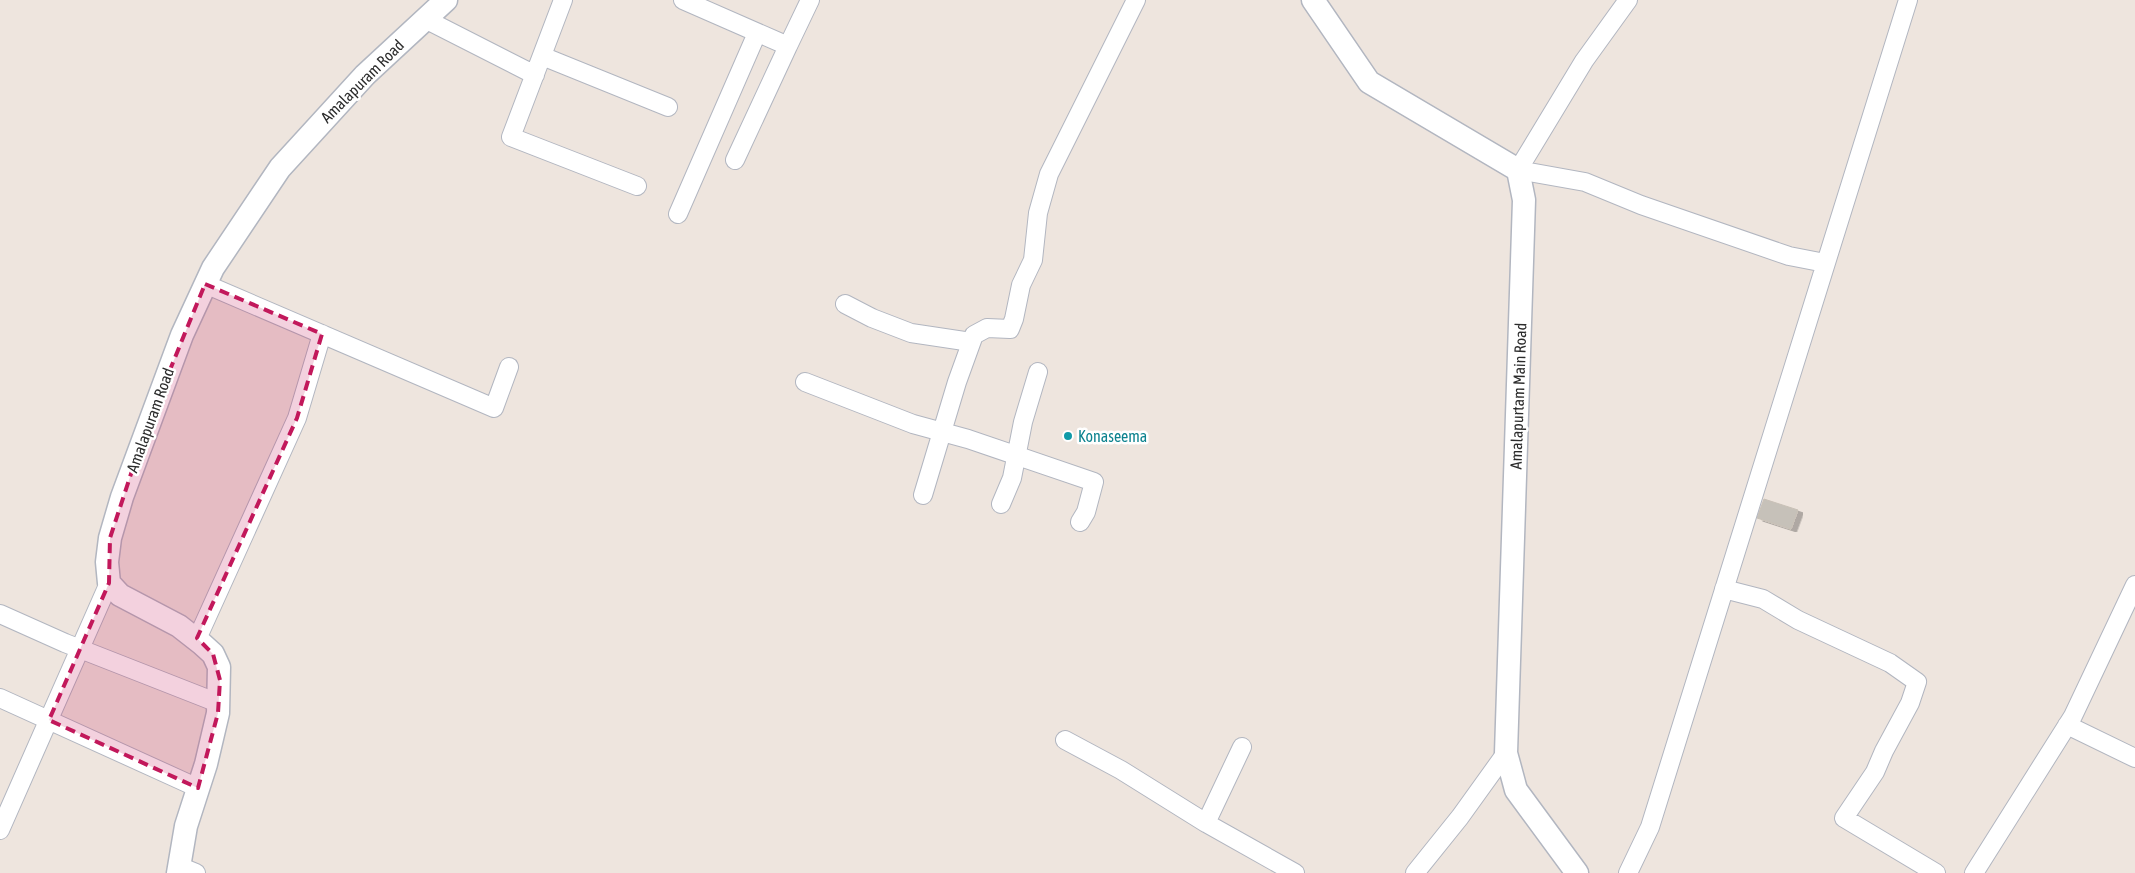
<svg xmlns="http://www.w3.org/2000/svg" width="2135" height="873" font-family="'Asap Condensed',sans-serif">
<style>
.building{fill:#c6c1b9;stroke:#c9c1b7;filter:url(#shadow)}
.lines{fill:none;stroke-linecap:round;stroke-linejoin:round}
.minor-casing{stroke:#b2b6c0;stroke-width:20}
.tertiary-casing{stroke:#b2b6c0;stroke-width:25}
.minor{stroke:#fff;stroke-width:18}
.tertiary{stroke:#fff;stroke-width:22}
.marked{fill:#c2185b;fill-opacity:0.2;stroke:#c2185b;stroke-width:4;stroke-dasharray:10 6;stroke-linejoin:round}
.culture-dot{fill:#0f9aa8;stroke:#fff;stroke-width:2}
.labels{text-anchor:middle;stroke-width:5;stroke-linejoin:round;paint-order:stroke}
.street-label{font-size:16px;fill:#2c2c2c;stroke:#fff}
.culture-label{font-size:16px;fill:#0d838f;stroke:#fff;text-anchor:start}
</style>
<defs>
<filter id="shadow"><feDropShadow dx="5.5" dy="3" stdDeviation="0" flood-color="#0004"/></filter>
</defs>
<rect width="100%" height="100%" fill="#eee5de"/>
<path class="building" d="M1764,499L1798,510L1791,529L1757,518Z"/>
<g class="lines">
<defs>
<path id="minor" d="M563,0L511,137L637,186
M683,0L788,46L735,160
M1628,0L1584,61L1518,170L1585,182L1641,205L1789,256L1825,263
M425,19L535,75
M788,46L810,0
M542,56L668,107
M678,214L757,33
M205,284L494,408L509,367
M845,304L872,318L911,333L971,342
M805,382L913,424L968,439L1094,482L1086,512L1080,522
M923,495L957,382L974,335L987,328L1010,329L1014,319L1021,285L1033,260L1038,213L1049,174L1136,0
M1001,504L1012,478L1023,422L1038,372
M1724,589L1763,599L1798,620L1890,663L1917,682L1910,703L1884,751L1875,772L1844,818L1936,873
M0,614L65,643L218,703
M197,639L297,418L322,334
M0,698L198,788
M2067,725L2135,758
M1065,740L1121,770L1206,823L1295,873
M1206,823L1242,747
M0,830L109,583
M179,866L196,873
M1415,873L1460,817L1506,753
M1628,873L1650,827L1908,0
M1974,873L2073,716L2135,585"/>
<path id="tertiary" d="M1313,0L1369,82L1518,170L1524,200L1506,753L1516,790L1577,873
M178,873L186,826L206,764L218,713L219,667L213,654L202,644L179,626L120,595L109,583L107,562L110,538L122,497L182,335L213,268L280,168L365,75L446,0"/>
</defs>
<use href="#minor" class="minor-casing"/>
<use href="#tertiary" class="tertiary-casing"/>
<use href="#minor" class="minor"/>
<use href="#tertiary" class="tertiary"/>
</g>
<path class="marked" d="M205,284L322,334L297,418L197,638L213,654L220,680L218,713L198,788L49,720L109,583L110,538L145,431Z"/>
<circle class="culture-dot" cx="1068" cy="436" r="5"/>
<g class="labels">
<g class="street-label">
<text transform="translate(362 81) rotate(-45)" y="6">Amalapuram Road</text>
<text transform="translate(1518 396) rotate(-88)" y="6">Amalapurtam Main Road</text>
<text transform="translate(150 420) rotate(-70)" y="6">Amalapuram Road</text>
</g>
<g class="culture-label">
<text x="1078" y="442">Konaseema</text>
</g>
</g>
</svg>
